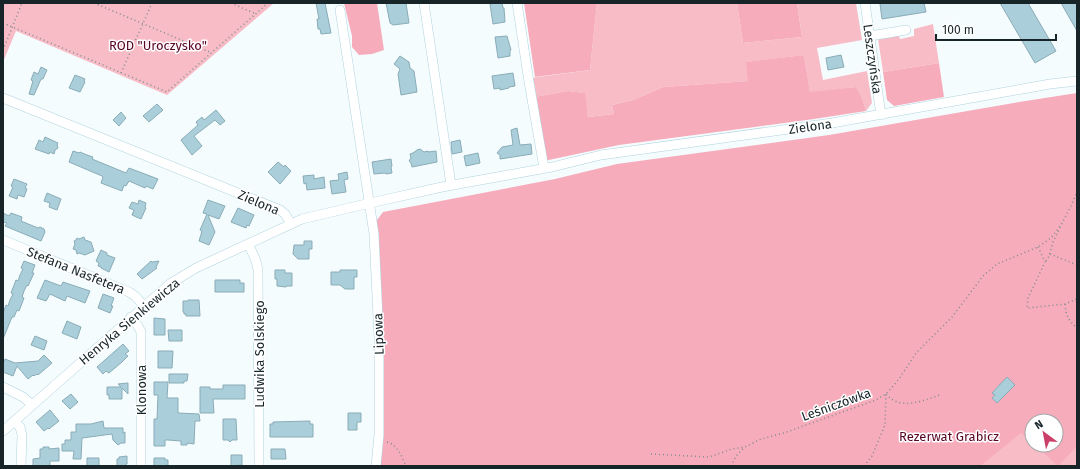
<svg xmlns="http://www.w3.org/2000/svg" width="1080" height="469" font-family="'Fira Sans',sans-serif">
<style>
.green{fill:#f8bcc7;fill-rule:evenodd}
.forest{fill:#f6acbb}
.building{fill:#abcfda;stroke:#89acb7}
.lines{fill:none;stroke-linecap:round;stroke-linejoin:round}
.minor-casing{stroke:#afd3df;stroke-width:10}
.path{stroke:#818c8f;stroke-width:1.5;stroke-dasharray:1 3;stroke-linecap:butt}
.minor{stroke:#fff;stroke-width:9}
.labels{text-anchor:middle;stroke-width:3;stroke-linejoin:round;paint-order:stroke}
.park-label{font-size:13px;fill:#590324;stroke:#fff}
.street-label{font-size:13px;fill:#172529;stroke:#fff}
</style>
<rect width="100%" height="100%" fill="#f5fcfe"/>
<path class="green" d="M3,3H274L167,95L16,31L3,62Z
M597,3H737L743,43L802,37L797,3H856L862,40L817,48L823,80L867,71L872,103L866,111L862,97L856,87L810,93L804,55L747,62L749,81L663,87L633,100L612,105L614,114L588,117L584,93L568,91L534,97L531,78L590,70Z
M933,24L939,63L883,72L878,39L899,35L900,39L914,36V29Z
M1077,345V466H874L1029,409ZM1032,421H1056V445H1032Z"/>
<path class="forest" d="M344,3H377L384,50L372,54L359,55L352,47V36Z
M524,3H597L590,70L535,77Z
M737,3H797L802,37L743,43Z
M804,55L810,92L856,87L862,97L866,111L814,119L619,145L544,161L534,97L568,91L585,93L588,117L614,114L612,105L633,100L663,87L748,81L746,62Z
M939,63L944,97L894,106L887,100L883,72Z
M1077,93V446L1058,466L1035,445H1056V421H1032V443L1021,433L980,466H380L377,220L383,212L555,179L617,164L829,135L1019,102Z"/>
<path class="building" d="M316,3H325L331,33L321,34L320,29H318L317,19H319Z
M386,3H406L409,23L393,25L390,23Z
M496,3H502L503,8H504L505,22L493,24L490,4Z
M884,3H924L926,12L882,19L880,4Z
M1000,3H1028L1056,51L1035,63Z
M1061,3H1077V31Z
M507,36L511,50H510V56L498,58L495,37Z
M841,55L844,67L828,70L826,58Z
M400,56L409,62L410,68L414,71L417,92L401,95L398,74L400,69L394,64Z
M41,67L47,70L43,79H41L34,95L29,94L33,81L31,80L34,72L38,74Z
M513,73L515,86L509,87V88L500,90V88L494,89L492,76Z
M75,75L85,79L84,81L85,82L80,92L69,88Z
M157,104L163,110L149,122L143,116Z
M216,110L225,121L220,125L215,120L194,136L202,146L192,155L181,140L198,125L196,122L202,117L204,120Z
M121,112L126,118L119,126L113,120Z
M517,128L520,145L531,144L532,154L500,159V155L497,153L502,147L513,145L511,130Z
M45,137L58,143L57,145L58,148L55,150L54,154L50,152L49,154L35,149L39,140L43,142Z
M460,140L462,152L452,154L451,142Z
M420,149L424,152L428,151V152L436,151L437,162L412,167L411,163L409,161L411,158L410,154L413,153L417,150Z
M73,151L79,153L80,152L87,155L93,157L92,159L126,173L129,168L158,179L153,189L146,186L145,188L129,181L126,186L124,185L122,191L101,183L103,177L102,176L69,162Z
M478,153L480,163L466,166L464,156Z
M391,159L392,166L391,167L392,173L386,174L385,173L374,174L372,162Z
M278,162L284,167L285,165L291,171L280,184L268,172Z
M347,172L348,179L344,180L346,192L332,194L330,181L339,180L338,174Z
M314,175V179L324,177L325,188L307,190L306,183L304,184L303,176Z
M14,179L27,184L25,188L27,189L24,197L18,195L17,199L9,196L13,187L11,186Z
M47,193L61,199L57,210L49,207L50,203L44,201Z
M139,200L146,203L145,207L146,208L141,219L132,215L134,210L129,208L132,202L138,204Z
M208,200L225,206L219,219L208,215L215,232L209,245L199,241L202,231L200,230L207,214L203,213Z
M238,208L254,215L249,226L247,225L246,228L231,222Z
M3,213L9,216L11,213L22,217L21,221L38,228L40,227L44,229L45,232L41,241L5,226L7,223L3,222Z
M84,237L85,240L91,242L94,251L85,255L79,253L77,254L76,250L73,249L75,244L74,241L76,240L77,238L79,239Z
M304,241H312V249H309V259H298L293,254L294,245H304Z
M101,250L107,253V255L115,258L109,272L101,268V267L98,266L99,263L96,261Z
M24,261L35,265L32,273H34L28,286L27,285L24,291L22,297L24,298L19,311L17,310L14,317H12L3,339V313L6,305L8,306L10,300L13,294L11,293L16,280L18,281L20,275L23,269L21,268Z
M151,261L152,262L159,261L156,267L157,268L142,279L137,274Z
M275,270H285V273H292V286H287L286,287L277,286V279H275Z
M340,270H357V277H354V289H345L340,285H331V272H340Z
M45,280L61,286L63,282L90,291L85,303L67,296L65,301L50,294L46,301L37,298Z
M215,280H240V283H244V292H215Z
M103,294L114,298L111,306H113L110,313L98,308Z
M188,300H199L200,316H186V314H184V312H183V301H188Z
M154,318L165,319V335H154Z
M67,321L81,327L77,339L62,333Z
M168,330H182V341H169Z
M35,336L47,341L44,350L31,345Z
M123,344L129,351L125,354L128,356L122,362L109,373L106,371L103,374L97,367Z
M158,351H173L172,368H158Z
M44,355L52,363L38,375L37,374L34,376L33,375L28,379L17,366L13,376L3,372V364L5,359L15,363L38,361Z
M169,374H188L187,381H184V383H169Z
M1007,377L1015,385L997,403L992,398L995,395L992,393Z
M154,382H168L167,398H178V413L199,414L200,421H195L194,444L187,443V445H181V441L168,440H165V446H154V419H157L158,395H154Z
M128,383V394L122,388V399H109V395H107V387H121L118,384Z
M223,385H245V399H213L214,413H200V387H210V389H223Z
M71,394L78,402L70,409L62,401Z
M50,410L59,421L49,429L48,428L44,431L36,422Z
M348,413H361V422H357V430H348Z
M223,419H236L237,440H232L230,442L228,440H223Z
M103,421L104,428H123V433L125,432V443H121L118,445L113,440L112,434L82,438L81,459H73L74,451H62V444H65V440H71V432H76V424H91Z
M310,421V424H313V437H270V424H273V422Z
M43,447H49V449L59,448V461H50V466H33V459L40,458V449H43Z
M271,449H285L286,459H271Z
M231,455H242V465L231,466Z
M127,456V464H126V466H117V459H119V457Z
M87,458H99V466H87Z
M154,458H165V460H168V466H154Z"/>
<g class="lines">
<defs>
<path id="minor" d="M424,3L451,185
M517,3L529,82L544,168
M865,3L881,115
M340,10L374,234L379,338V435L376,466
M870,36L906,30
M3,98L280,210L285,214L291,224
M3,240L129,292L135,296L144,306
M249,245L256,261L258,270L259,466
M131,317L138,326L141,332V466
M3,387L23,397L32,405
M14,421L20,427L22,435L21,466
M3,431L171,283L196,268L302,219L370,203L442,187L552,167L601,155L832,123L1050,84L1077,81"/>
</defs>
<use href="#minor" class="minor-casing"/>
<path class="path" d="M94,3L212,53
M231,3L256,14
M3,23L167,92L268,3
M3,50L22,3
M121,73L152,3
M1038,247L1045,262L1028,298L1027,308L1065,304L1077,299
M1050,254L1077,265
M1046,261L1049,256L1053,242L1061,226
M1065,304C1066,316 1068,320 1077,328
M886,394C901,411 921,401 940,395
M387,442C398,445 402,457 406,466
M651,454L709,457L732,449L745,447L761,439L784,433L876,400L886,394L899,379L916,353L952,317L983,276L997,264L1038,247L1051,238L1061,225L1071,206L1077,192
M731,466L736,456L745,447
M864,466L872,456L885,425L886,394"/>
<use href="#minor" class="minor"/>
</g>
<g class="labels">
<g class="park-label">
<text x="158" y="50">ROD "Uroczysko"</text>
<text x="949" y="441">Rezerwat Grabicz</text>
</g>
<g class="street-label">
<text transform="translate(873 59) rotate(82)" y="5">Leszczyńska</text>
<text transform="translate(810 126) rotate(-8)" y="5">Zielona</text>
<text transform="translate(259 202) rotate(23)" y="5">Zielona</text>
<text transform="translate(76 270) rotate(22)" y="5">Stefana Nasfetera</text>
<text transform="translate(129 321) rotate(-40)" y="5">Henryka Sienkiewicza</text>
<text transform="translate(378 334) rotate(-92)" y="5">Lipowa</text>
<text transform="translate(259 354) rotate(-90)" y="5">Ludwika Solskiego</text>
<text transform="translate(141 390) rotate(-90)" y="5">Klonowa</text>
<text transform="translate(836 404) rotate(-20)" y="5">Leśniczówka</text>
</g>
</g>
<rect width="1080" height="469" fill="none" stroke="#172529" stroke-width="8"/>
<g transform="translate(1044 433) rotate(328)"><circle r="19" fill="#ffffff" stroke="#a2a8a9"/>
<path d="M0-3L7 15L0 10L-7 15Z" fill="#cc3f6a"/>
<text y="-6" font-size="11" font-weight="bold" text-anchor="middle" fill="#172529">N</text>
</g>
<path d="M936 34v6h120v-6" fill="none" stroke="#172529" stroke-width="2"/>
<text x="942" y="34" font-size="12" fill="#172529" stroke="#ffffff" stroke-width="3" paint-order="stroke">100 m</text>
</svg>
